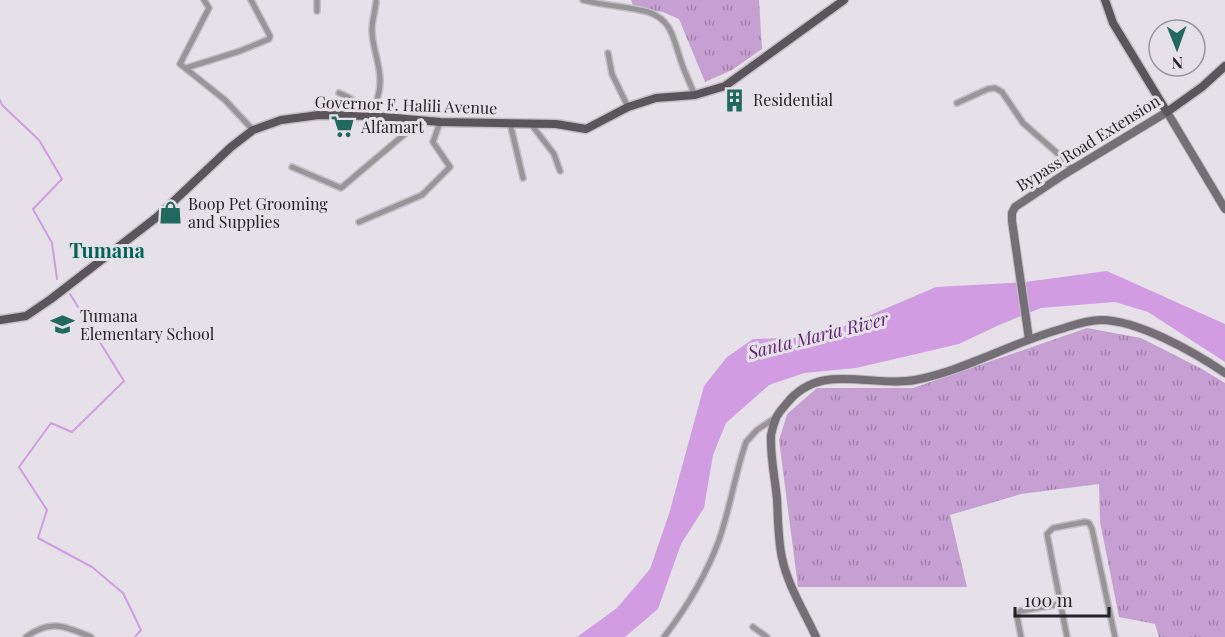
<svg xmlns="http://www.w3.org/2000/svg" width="1225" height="637" font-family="'Playfair Display',serif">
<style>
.grass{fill:url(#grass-tufts)}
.water{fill:#d29ce3}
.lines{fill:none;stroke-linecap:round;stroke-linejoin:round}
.stream{stroke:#d29ce3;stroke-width:2}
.street-casing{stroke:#c3bfc5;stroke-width:8}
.secondary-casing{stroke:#c3bfc5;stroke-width:10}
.primary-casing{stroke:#c3bfc5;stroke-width:11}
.street{stroke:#979598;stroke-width:5}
.secondary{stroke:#736f74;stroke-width:8}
.primary{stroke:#59555a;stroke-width:8}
.labels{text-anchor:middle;stroke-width:6;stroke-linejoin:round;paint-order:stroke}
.poi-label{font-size:16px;fill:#242225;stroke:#e6e1e8;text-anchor:start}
.street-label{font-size:16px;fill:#242225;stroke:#e6e1e8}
.water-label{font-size:18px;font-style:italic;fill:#5f1e71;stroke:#e6e1e8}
.quarter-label{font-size:20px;font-weight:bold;fill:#016459;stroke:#e6e1e8}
</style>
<defs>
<pattern id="grass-tufts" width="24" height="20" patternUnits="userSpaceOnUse" patternTransform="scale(1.5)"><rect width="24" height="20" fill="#c7a0d3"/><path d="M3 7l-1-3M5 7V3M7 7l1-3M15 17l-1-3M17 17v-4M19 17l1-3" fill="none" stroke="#a182ab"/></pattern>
</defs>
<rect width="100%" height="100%" fill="#e6e1e8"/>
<path class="grass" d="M631,0H759L762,49L732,70L705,82L679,19L663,12L634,8Z
M1087,328L1141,338L1202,369L1225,383V637H1159L1155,624L1119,617L1100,522L1099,484L1021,494L950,515L967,587H798L779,440L787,414L817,388H913Z"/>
<path class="water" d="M1107,271L1225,324V362L1148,312L1115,302L1041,308L999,325L959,344L856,368L804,373L769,385L726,423L713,455L704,508L681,544L658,609L625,637H577L617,608L650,569L669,514L704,386L727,357L753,339L819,337L936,287L1025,282Z"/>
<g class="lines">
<path class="stream" d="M0,100L2,105L39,140L62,179L33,209L52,243L57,279
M70,294L124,381L72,432L51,423L19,467L47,510L38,538L92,567L123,593L141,630L135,637"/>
<defs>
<path id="street" d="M204,0L209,8L180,64L225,100L253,130
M583,0C604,6 627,6 648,12C670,19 673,36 679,55C683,69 689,82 695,95
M317,11V0
M608,53L612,74L628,107
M186,68L240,51L269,39L270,36L251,0
M339,93C352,98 358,102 362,115
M957,103L988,89L995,88L1002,92L1023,123L1056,152L1072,169
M373,116C375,105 380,93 380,83C381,65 372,48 372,30C372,21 375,12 376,2
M510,123L523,178
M531,124L554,154L560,171
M292,167L341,188L406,133L408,120
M359,222L422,195L450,167L433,142L440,122
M753,627L767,637
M26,637C50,619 65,626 91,637
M664,637C687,607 706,576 719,540C730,509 735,474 746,442L757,430L775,418
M1021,637L1017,616L1020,611L1060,604
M1067,637L1047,534L1053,528L1085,522L1089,523L1092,529L1115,637"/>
<path id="secondary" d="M1029,339L1012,221V213L1015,207L1063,175L1167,112L1225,209
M816,637C804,611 788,586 782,558C778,539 778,518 777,499C775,478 770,456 771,435C772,430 774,423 776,418C778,413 783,408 787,403C821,361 870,388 915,380C966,370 1011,343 1061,329C1074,325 1087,320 1101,320C1138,320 1194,352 1225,373"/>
<path id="primary" d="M1105,0L1113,23L1167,112L1202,87L1225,66
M0,320L26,316L51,299L157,217L231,147L253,130L281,120L319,115L373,116L440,122L556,124L586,129L628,107L656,98L695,95L725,86L844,0"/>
</defs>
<use href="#street" class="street-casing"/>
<use href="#secondary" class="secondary-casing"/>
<use href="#primary" class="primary-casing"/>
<use href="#street" class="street"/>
<use href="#secondary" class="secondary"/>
<use href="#primary" class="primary"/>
</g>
<defs>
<symbol id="building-bare" viewBox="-9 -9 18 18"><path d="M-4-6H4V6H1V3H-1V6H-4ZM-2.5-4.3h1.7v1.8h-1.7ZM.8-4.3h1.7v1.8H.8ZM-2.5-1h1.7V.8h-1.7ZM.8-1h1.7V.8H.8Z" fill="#216960" stroke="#e6e1e8" stroke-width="2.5" paint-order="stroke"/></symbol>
<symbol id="supermarket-bare" viewBox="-9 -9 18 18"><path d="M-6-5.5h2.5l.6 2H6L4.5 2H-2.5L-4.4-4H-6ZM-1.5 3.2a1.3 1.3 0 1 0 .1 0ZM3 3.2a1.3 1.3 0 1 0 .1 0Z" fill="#216960" stroke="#e6e1e8" stroke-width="2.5" paint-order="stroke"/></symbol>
<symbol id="shop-bare" viewBox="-9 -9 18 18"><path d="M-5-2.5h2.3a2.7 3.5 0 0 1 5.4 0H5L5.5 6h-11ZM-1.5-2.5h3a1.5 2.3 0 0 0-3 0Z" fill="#216960" stroke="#e6e1e8" stroke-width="2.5" paint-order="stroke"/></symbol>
<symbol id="school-bare" viewBox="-9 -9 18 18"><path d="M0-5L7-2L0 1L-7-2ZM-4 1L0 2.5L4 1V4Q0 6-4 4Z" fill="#216960" stroke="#e6e1e8" stroke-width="2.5" paint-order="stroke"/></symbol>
</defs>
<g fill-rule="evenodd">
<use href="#building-bare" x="718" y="84" width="33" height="33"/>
<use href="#supermarket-bare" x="326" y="110" width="33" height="33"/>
<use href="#shop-bare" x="154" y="196" width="33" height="33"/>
<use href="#school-bare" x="46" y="308" width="33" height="33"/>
</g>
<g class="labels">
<g class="poi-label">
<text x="753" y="106">Residential</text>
<text x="361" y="133">Alfamart</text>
<text x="188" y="210">Boop Pet Grooming<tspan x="188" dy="18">and Supplies</tspan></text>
<text x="80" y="322">Tumana<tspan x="80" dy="18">Elementary School</tspan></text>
</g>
<g class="street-label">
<text transform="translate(406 105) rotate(2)" y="6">Governor F. Halili Avenue</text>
<text transform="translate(1088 143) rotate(-32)" y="6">Bypass Road Extension</text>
</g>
<g class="water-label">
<text transform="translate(818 336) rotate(-14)" y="6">Santa Maria River</text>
</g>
<g class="quarter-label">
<text x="107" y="258">Tumana</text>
</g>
</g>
<g transform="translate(1177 48) rotate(179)"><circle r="28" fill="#e6e1e8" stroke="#98959a" stroke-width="1.5"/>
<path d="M0-4.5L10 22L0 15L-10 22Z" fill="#216960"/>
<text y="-9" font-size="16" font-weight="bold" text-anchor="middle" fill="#242225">N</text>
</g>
<path d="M1015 607v9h94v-9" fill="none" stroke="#242225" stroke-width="3"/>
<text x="1024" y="607" font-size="18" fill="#242225" stroke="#e6e1e8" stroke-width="4.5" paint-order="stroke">100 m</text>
</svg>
